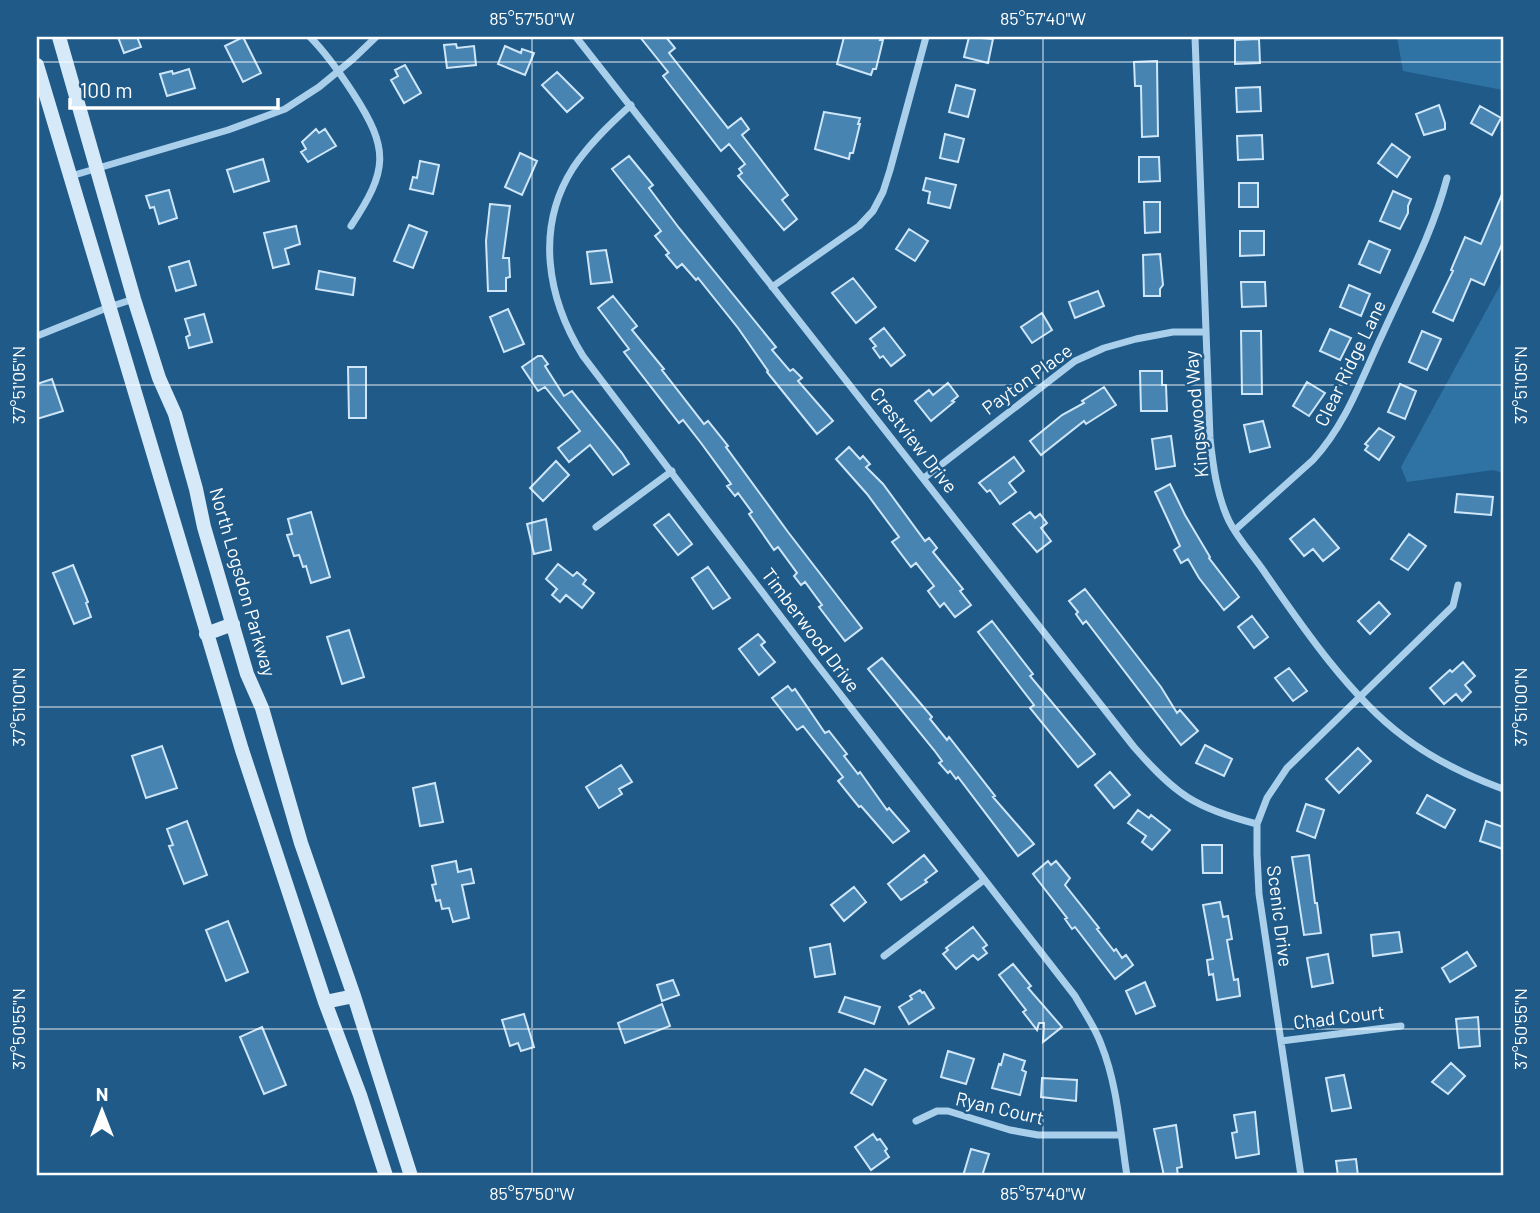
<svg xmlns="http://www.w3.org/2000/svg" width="1540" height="1213" font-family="Barlow,sans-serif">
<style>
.green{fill:#2f73a4}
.building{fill:#4784b1;stroke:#cee6f8;stroke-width:2}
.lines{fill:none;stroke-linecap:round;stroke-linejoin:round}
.street{stroke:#a9cfeb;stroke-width:7}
.secondary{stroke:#d5e9f8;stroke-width:14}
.ticks{fill:none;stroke:#fff;stroke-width:2;stroke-opacity:0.45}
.labels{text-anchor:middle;stroke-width:5;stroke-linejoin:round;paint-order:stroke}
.street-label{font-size:19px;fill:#fff;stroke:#1f5a88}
.neatline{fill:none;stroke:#fff;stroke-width:2.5}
.ticks-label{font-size:18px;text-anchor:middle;fill:#fff}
</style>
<rect width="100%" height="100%" fill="#1f5a88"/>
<path class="green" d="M1397,37H1503V90L1403,71Z
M1503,280V473L1493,470L1407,482L1401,467Z"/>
<path class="building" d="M118,37H137L141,47L124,53Z
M243,37L261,73L243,82L225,46Z
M640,37H666L675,48L669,53L728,128L741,118L749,129L742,135L788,195L782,200L797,219L784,230L738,176L742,173L739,169L745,164L729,144L721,151L663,76L668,72Z
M844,37H881L880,40H883L876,69H873L871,75L837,64Z
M969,37L993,39L988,63L964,57Z
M1259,39L1260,63L1235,64V40Z
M456,44L457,48L474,46L476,65L447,68L444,45Z
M505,46L521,53L522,49L534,53L525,75L498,64Z
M1157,61L1158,136L1142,137L1141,86H1135L1134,62Z
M405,65L421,93L404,103L391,80L398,76L395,70Z
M189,69L195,88L167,96L160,74L172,71L173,74Z
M557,72L583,98L567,112L542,85Z
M956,85L975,90L968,117L949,112Z
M1260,87L1261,111L1237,112L1236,88Z
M1439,105L1445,123V129L1424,135L1416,114Z
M1480,106L1501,118L1492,135L1471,123Z
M824,112L860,118L858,124H860L853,153H850L849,159L815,149Z
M316,129L319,133L325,129L336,146L308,162L301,152L306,149L302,142Z
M945,134L964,139L958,162L940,158Z
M1262,135L1263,159L1238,160L1237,136Z
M1392,144L1410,157L1397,177L1378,163Z
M520,153L537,161L522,195L505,187Z
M629,156L653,185L649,188L679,228L776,347L772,350L790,371L793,369L802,378L798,381L833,421L817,434L767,372L768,371L738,328L698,278L696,280L682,264L677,268L666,255L669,253L655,236L661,231L612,169Z
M1139,157H1159L1160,181L1139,182Z
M263,159L269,181L234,192L227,170Z
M420,161L439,165L433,194L410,189L413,177L417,178Z
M926,178L956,185L950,208L928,203L930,192L923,190Z
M1239,183H1258V207H1239Z
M169,190L177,218L159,224L154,207L150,208L146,196Z
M1393,191L1411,199L1408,206V213L1400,229L1380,221Z
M1503,192V242L1484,285L1471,279L1453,321L1433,312L1453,271L1451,270L1465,237L1481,244Z
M1144,202H1160V232L1145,233Z
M490,204L510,206L503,258H509L510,277L506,278V291H488L486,241Z
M409,225L427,232L413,268L394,261Z
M296,226L300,244L285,249L289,264L273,268L264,233Z
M909,229L928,241L915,261L896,249Z
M1240,231H1264V255L1240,256Z
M1369,241L1390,250L1380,273L1359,264Z
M606,250L612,282L591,284L587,252Z
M1160,254L1163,285L1160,289V296H1144L1143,255Z
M189,261L196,285L176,291L169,267Z
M319,271L355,278L353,295L316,289Z
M853,278L876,307L856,323L832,293Z
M1241,282H1265L1266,306L1242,307Z
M1349,285L1370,294L1361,316L1340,307Z
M1098,291L1104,306L1075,318L1069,302Z
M613,296L637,326L632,330L664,369L662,370L704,424L708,421L728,446L726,447L788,532L862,628L845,641L819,607L822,605L805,582L801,585L794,576L797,573L778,547L774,550L749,514L752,512L738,493L735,496L727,486L731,484L701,443L683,420L679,423L624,352L629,349L598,308Z
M508,309L524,344L504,352L490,317Z
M1042,313L1052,330L1032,343L1021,327Z
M204,314L212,342L189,348L186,337L190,335L185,319Z
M884,328L905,355L891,366L883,356L880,358L873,348L876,346L870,339Z
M1330,329L1351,338L1340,360L1320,351Z
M1241,331H1261L1262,394H1242Z
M1422,331L1441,339L1427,370L1409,362Z
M538,356H542L548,364L545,366L564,396L572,391L622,453L629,464L613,475L590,445L569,462L558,448L580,431L545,387L538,391L522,367Z
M348,367H366V418H349Z
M1140,371H1162V385H1166L1167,411H1141Z
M52,379L63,411L37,419V384Z
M1307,382L1325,393L1309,416L1293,406Z
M948,383L958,396L952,401L954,402L931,421L915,401L929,390L933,395Z
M1400,384L1416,391L1405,419L1388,412Z
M1104,387L1116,405L1086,424L1084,421L1041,455L1030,441L1062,415L1084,403L1082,401Z
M1263,421L1270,447L1250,452L1244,425Z
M1379,428L1394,437L1379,460L1365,450L1368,446L1365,444Z
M1171,436L1175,466L1156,469L1152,439Z
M849,447L860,459L863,456L870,464L866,467L883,484L925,541L929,538L937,548L933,552L963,589L960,591L971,605L955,617L944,603L940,607L928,591L934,586L916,563L911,567L892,542L899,537L867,494L836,459Z
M1014,457L1024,471L1009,483L1016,492L1000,504L990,490L987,492L979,483Z
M556,461L569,475L543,501L530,488Z
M1170,484L1185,515L1210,557L1209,558L1239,597L1224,610L1199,578L1188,559L1181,563L1174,550L1180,546L1155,492Z
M1457,494L1493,497L1491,515L1455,512Z
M311,512L330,577L311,583L306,566L303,567L299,555L294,556L287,535L292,534L288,519Z
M1030,512L1035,518L1040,514L1047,523L1041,528L1051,541L1037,552L1013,524Z
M669,514L692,544L678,555L654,525Z
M546,519L551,550L534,554L527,524Z
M1314,519L1339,548L1323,561L1313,549L1304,556L1290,539Z
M1409,534L1426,546L1408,570L1391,559Z
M558,564L573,576L577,572L586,580L583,584L594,593L582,608L566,595L560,602L552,595L557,589L546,579Z
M73,565L88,602L86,603L91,617L74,624L53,573Z
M708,567L730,598L713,609L692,578Z
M1085,589L1161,687L1177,713L1180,710L1198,731L1181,745L1086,621L1083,624L1076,614L1078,612L1069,601Z
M1379,602L1390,614L1370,634L1358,621Z
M1252,616L1268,637L1254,648L1238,627Z
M992,621L1033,674L1030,676L1095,754L1078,767L1030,708L1034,705L978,632Z
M349,630L364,677L342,684L327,637Z
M758,634L765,642L761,645L775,662L759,675L739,649Z
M882,658L932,717L930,719L947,740L949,737L995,796L993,797L1034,844L1018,856L958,777L956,779L950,771L948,773L939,763L942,761L934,750L868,669Z
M1463,662L1475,676L1465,685L1471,692L1462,701L1456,694L1444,704L1430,688L1450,670L1452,672Z
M1289,668L1307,691L1293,701L1275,678Z
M788,686L792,691L795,689L825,733L829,731L847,754L844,756L858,774L860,772L887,810L889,808L909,831L893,843L861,806L859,807L838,781L843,777L803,726L797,730L772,698Z
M1205,745L1232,759L1224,776L1196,763Z
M162,746L177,788L146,798L132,756Z
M1358,748L1371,761L1339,793L1326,779Z
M621,765L632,782L619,789L622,794L599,808L586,787Z
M1110,772L1130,795L1114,808L1095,785Z
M435,783L443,822L420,826L413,788Z
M1427,795L1455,810L1445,828L1417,813Z
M1306,804L1324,810L1315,838L1297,831Z
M1138,810L1149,818L1151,815L1170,830L1152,850L1142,842L1146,836L1128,823Z
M187,821L207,875L184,884L169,846L173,845L167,829Z
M1486,821L1503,827V849L1480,841Z
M1202,845H1222V873H1203Z
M924,855L937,871L925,880L927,882L901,900L888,884Z
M1309,855L1315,903H1317L1321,933L1304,935L1292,857Z
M456,861L458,872L471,869L474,883L462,885L469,918L453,922L449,908L442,909L440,900L436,901L432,885L436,884L432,866Z
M1048,861L1051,865L1056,861L1070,878L1065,885L1099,928L1097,929L1114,951L1116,949L1122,958L1126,955L1133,965L1115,979L1075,927L1072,929L1065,919L1067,918L1033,874Z
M854,887L866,902L844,921L831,905Z
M1220,902L1223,917L1228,916L1232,939L1227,940L1234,980L1238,979L1240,996L1217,1000L1213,974L1209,975L1207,960L1213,959L1203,905Z
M228,921L248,972L226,981L206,930Z
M973,927L987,945L983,948L987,953L978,960L973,955L956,969L943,954L948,950L946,948Z
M1399,932L1402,952L1373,956L1371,935Z
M830,944L835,974L815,977L810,948Z
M1467,952L1476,966L1450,982L1442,968Z
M1328,954L1333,983L1312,987L1307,958Z
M1013,964L1031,986L1028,988L1062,1027L1043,1042L1044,1023H1039L1037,1030L1023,1012L1026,1010L999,975Z
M673,980L679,995L662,1001L657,985Z
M1145,982L1155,1006L1136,1014L1126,991Z
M920,990L922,993L924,992L934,1008L909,1024L899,1007L912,999L910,996Z
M845,997L880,1007L874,1024L839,1012Z
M662,1004L670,1026L625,1043L618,1023Z
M524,1014L534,1047L521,1051L518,1043L510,1046L502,1020Z
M1478,1017L1480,1046L1459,1048L1456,1019Z
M262,1027L286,1085L264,1094L240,1037Z
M948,1051L974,1059L966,1084L941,1077Z
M1004,1054L1025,1061L1022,1070L1026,1072L1020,1095L992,1088L999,1064L1001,1065Z
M1451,1063L1465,1076L1448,1094L1432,1082Z
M865,1069L886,1080L872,1105L851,1093Z
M1344,1075L1351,1108L1332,1111L1326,1078Z
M1042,1078L1077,1080L1076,1101L1041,1097Z
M1255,1112L1259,1154L1236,1158L1232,1133L1237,1132L1234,1115Z
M1176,1125L1182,1167L1177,1168L1178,1176H1164L1154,1129Z
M873,1134L877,1140L880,1139L887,1149L885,1151L889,1157L871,1170L855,1147Z
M971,1149L989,1154L982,1176H963Z
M1356,1159L1358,1176H1338L1336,1161Z"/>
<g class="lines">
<path class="street" d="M310,37C327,54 340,73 353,93C390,150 388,170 351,226
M576,37L1134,747C1176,795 1195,808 1257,824
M1195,37L1210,438C1213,466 1217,496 1229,521C1238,539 1252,554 1263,570C1301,625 1350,697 1404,737C1434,760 1468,776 1503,789
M631,105C610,124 589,144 573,168C535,228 547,298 583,356L816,663L1075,996C1084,1012 1095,1027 1101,1044C1118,1086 1120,1132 1127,1176
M71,176L228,130L285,109L319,87L353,59L376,37
M772,287L859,226L873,211L883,192L890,170L926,37
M37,336L109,307L134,299
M924,478L1075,361L1104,348L1136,339L1173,332H1205
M596,527L672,471
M1235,530L1313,460C1347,423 1362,377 1383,333C1406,282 1433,232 1447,178
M884,956L984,880
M1281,1041L1401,1026
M916,1121L937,1111H948L1010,1130L1038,1135H1120
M1301,1176L1259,894L1257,854V824L1267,798L1287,768L1453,606L1458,585"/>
<path class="secondary" d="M59,37L134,299L159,378L175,414L196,489L204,527L247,674L262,708L301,843L354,996L411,1176
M37,65L242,750L325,1002L360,1095L386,1176
M206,634L233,624
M325,1002L354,996"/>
</g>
<path class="ticks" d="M532,37V1176M1043,37V1176M37,62H1503M37,385H1503M37,707H1503M37,1029H1503"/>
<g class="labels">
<g class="street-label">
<text transform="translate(1350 363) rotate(-64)" y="7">Clear Ridge Lane</text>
<text transform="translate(1027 379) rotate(-36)" y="7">Payton Place</text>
<text transform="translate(1196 414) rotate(-95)" y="7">Kingswood Way</text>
<text transform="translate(914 440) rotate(52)" y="7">Crestview Drive</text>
<text transform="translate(243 582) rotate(74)" y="7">North Logsdon Parkway</text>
<text transform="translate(811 630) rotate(53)" y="7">Timberwood Drive</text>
<text transform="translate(1280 916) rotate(83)" y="7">Scenic Drive</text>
<text transform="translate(1339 1017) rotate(-7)" y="7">Chad Court</text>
<text transform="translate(1000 1108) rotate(13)" y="7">Ryan Court</text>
</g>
</g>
<rect width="1540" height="1213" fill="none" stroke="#1f5a88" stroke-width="77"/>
<g transform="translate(102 1111)" stroke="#1f5a88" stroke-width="5" paint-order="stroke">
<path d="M0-5L12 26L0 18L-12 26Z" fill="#ffffff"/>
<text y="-10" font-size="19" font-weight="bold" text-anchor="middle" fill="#ffffff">N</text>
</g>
<path d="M70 98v10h208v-10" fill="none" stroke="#ffffff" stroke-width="3.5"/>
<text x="80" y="98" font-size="21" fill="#ffffff" stroke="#1f5a88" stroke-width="5" paint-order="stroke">100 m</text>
<rect x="38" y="38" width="1464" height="1136" class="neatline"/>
<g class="ticks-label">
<text x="532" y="25">85°57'50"W</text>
<text x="1043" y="25">85°57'40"W</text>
<text transform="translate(19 385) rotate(-90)" y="6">37°51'05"N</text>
<text transform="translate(1521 385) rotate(-90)" y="6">37°51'05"N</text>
<text transform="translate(19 707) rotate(-90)" y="6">37°51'00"N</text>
<text transform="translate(1521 707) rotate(-90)" y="6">37°51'00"N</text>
<text transform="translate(19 1029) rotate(-90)" y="6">37°50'55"N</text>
<text transform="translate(1521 1029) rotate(-90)" y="6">37°50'55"N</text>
<text x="532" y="1200">85°57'50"W</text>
<text x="1043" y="1200">85°57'40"W</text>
</g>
</svg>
